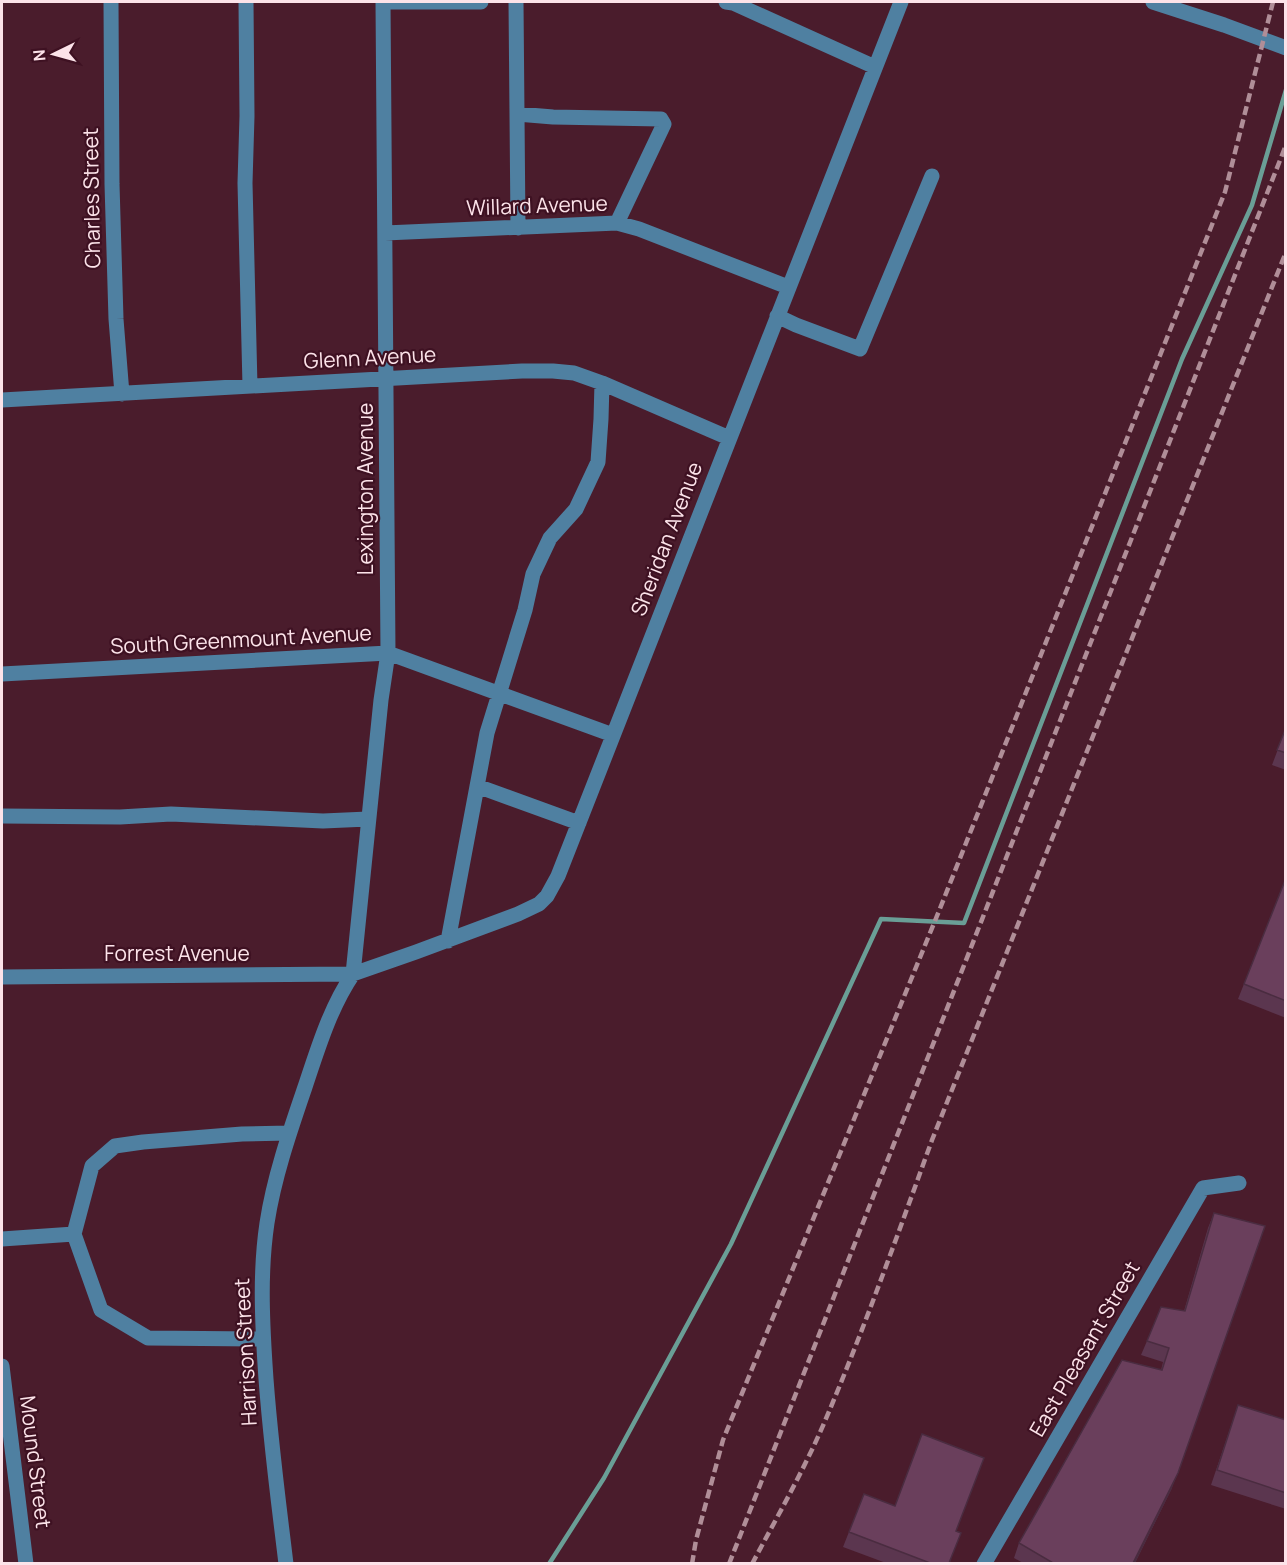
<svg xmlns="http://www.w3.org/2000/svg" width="1287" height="1565" font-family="Manrope,sans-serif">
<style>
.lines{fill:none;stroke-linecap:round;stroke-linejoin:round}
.stream{stroke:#6a9e96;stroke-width:4.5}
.minor{stroke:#4f80a1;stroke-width:15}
.rail{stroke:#b08e98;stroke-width:4.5;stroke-dasharray:9 4.5;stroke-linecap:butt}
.wall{fill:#5b364f}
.shaded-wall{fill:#4a2c40}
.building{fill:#6a3f5c;stroke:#4a2c40;stroke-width:1.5}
.labels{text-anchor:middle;stroke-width:4.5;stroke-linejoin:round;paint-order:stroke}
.street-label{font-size:21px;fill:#fce3e9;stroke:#3e1122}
</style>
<rect width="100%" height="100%" fill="#4a1c2c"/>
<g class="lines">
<path class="stream" d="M549,1564L604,1478L731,1244L881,919L964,923L1182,359L1252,205L1286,90"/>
<path class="minor" d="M111,2L112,184L116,319L122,394
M246,2L247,116L245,183L250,386
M383,2H481
M516,2L518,228
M726,2L733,3L875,67
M1153,2L1224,25L1286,48
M517,114L553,117L661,119L664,124L617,223
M385,233L617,223L639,229L788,287
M777,316L796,325L860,349L932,176
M2,400L522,371H553L574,373L602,383L729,438
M2,674L388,653L613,735
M477,786L579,823
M2,816L120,817L171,814L323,821L368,819
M448,941L487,733L525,610L533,574L550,538L576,509L598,462L601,419L602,383
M2,977L353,974L416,952L518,914L539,904L547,896L558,876L901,2
M74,1234L92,1166L115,1146L143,1142L242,1134L289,1133
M2,1239L74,1234L101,1310L148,1338L263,1339
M2,1366L26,1564
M286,1564C278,1497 269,1431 265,1364C262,1317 260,1270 267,1223C274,1177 290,1131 305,1087C318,1048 330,1008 353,974L381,700L388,653L383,2
M984,1564L1203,1188L1239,1183"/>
<path class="rail" d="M692,1564L696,1540L723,1440L939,911L1225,192L1273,2
M729,1564L1286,145
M752,1564C777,1517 804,1470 825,1421C864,1329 898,1234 932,1140L1286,252"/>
</g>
<path class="wall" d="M1286,728V770L1272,765Z
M1286,878V1018L1238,999Z
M1214,1213L1172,1488L1135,1563H1023L1014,1558L1019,1543L1161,1370L1163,1362L1141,1355L1147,1341L1184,1311L1208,1228Z
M1238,1405L1286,1420V1509L1211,1485Z
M864,1494L956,1531L950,1563H886L843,1547Z"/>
<path class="shaded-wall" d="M1178,1473L1172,1488L1135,1563H1133Z"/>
<path class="building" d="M1286,728V753L1277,750Z
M1286,878V1001L1244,984Z
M1214,1213L1265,1226L1178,1473L1133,1563H1053L1019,1543L1122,1360L1162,1370L1169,1348L1147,1341L1161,1307L1185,1311Z
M1238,1405L1286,1420V1493L1217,1470Z
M922,1434L984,1458L956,1531L961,1533L949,1563H930L849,1532L864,1494L895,1506Z"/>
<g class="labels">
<g class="street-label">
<text transform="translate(92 198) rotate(-91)" y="7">Charles Street</text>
<text transform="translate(537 206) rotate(-2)" y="7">Willard Avenue</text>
<text transform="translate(370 358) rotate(-3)" y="7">Glenn Avenue</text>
<text transform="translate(366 489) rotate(-90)" y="7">Lexington Avenue</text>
<text transform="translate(667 539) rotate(-69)" y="7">Sheridan Avenue</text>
<text transform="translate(241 640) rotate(-3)" y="7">South Greenmount Avenue</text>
<text x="177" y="961">Forrest Avenue</text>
<text transform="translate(1085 1349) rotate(-60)" y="7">East Pleasant Street</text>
<text transform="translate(246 1352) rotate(-93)" y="7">Harrison Street</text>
<text transform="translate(35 1462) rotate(83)" y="7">Mound Street</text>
</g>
</g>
<rect width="1287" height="1565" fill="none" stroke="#fce3e9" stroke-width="6"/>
<g transform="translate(54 54) rotate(265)" stroke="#3e1122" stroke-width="4.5" paint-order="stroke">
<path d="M0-4.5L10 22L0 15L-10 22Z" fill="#fce3e9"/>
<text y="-9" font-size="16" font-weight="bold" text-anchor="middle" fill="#fce3e9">N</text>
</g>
</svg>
